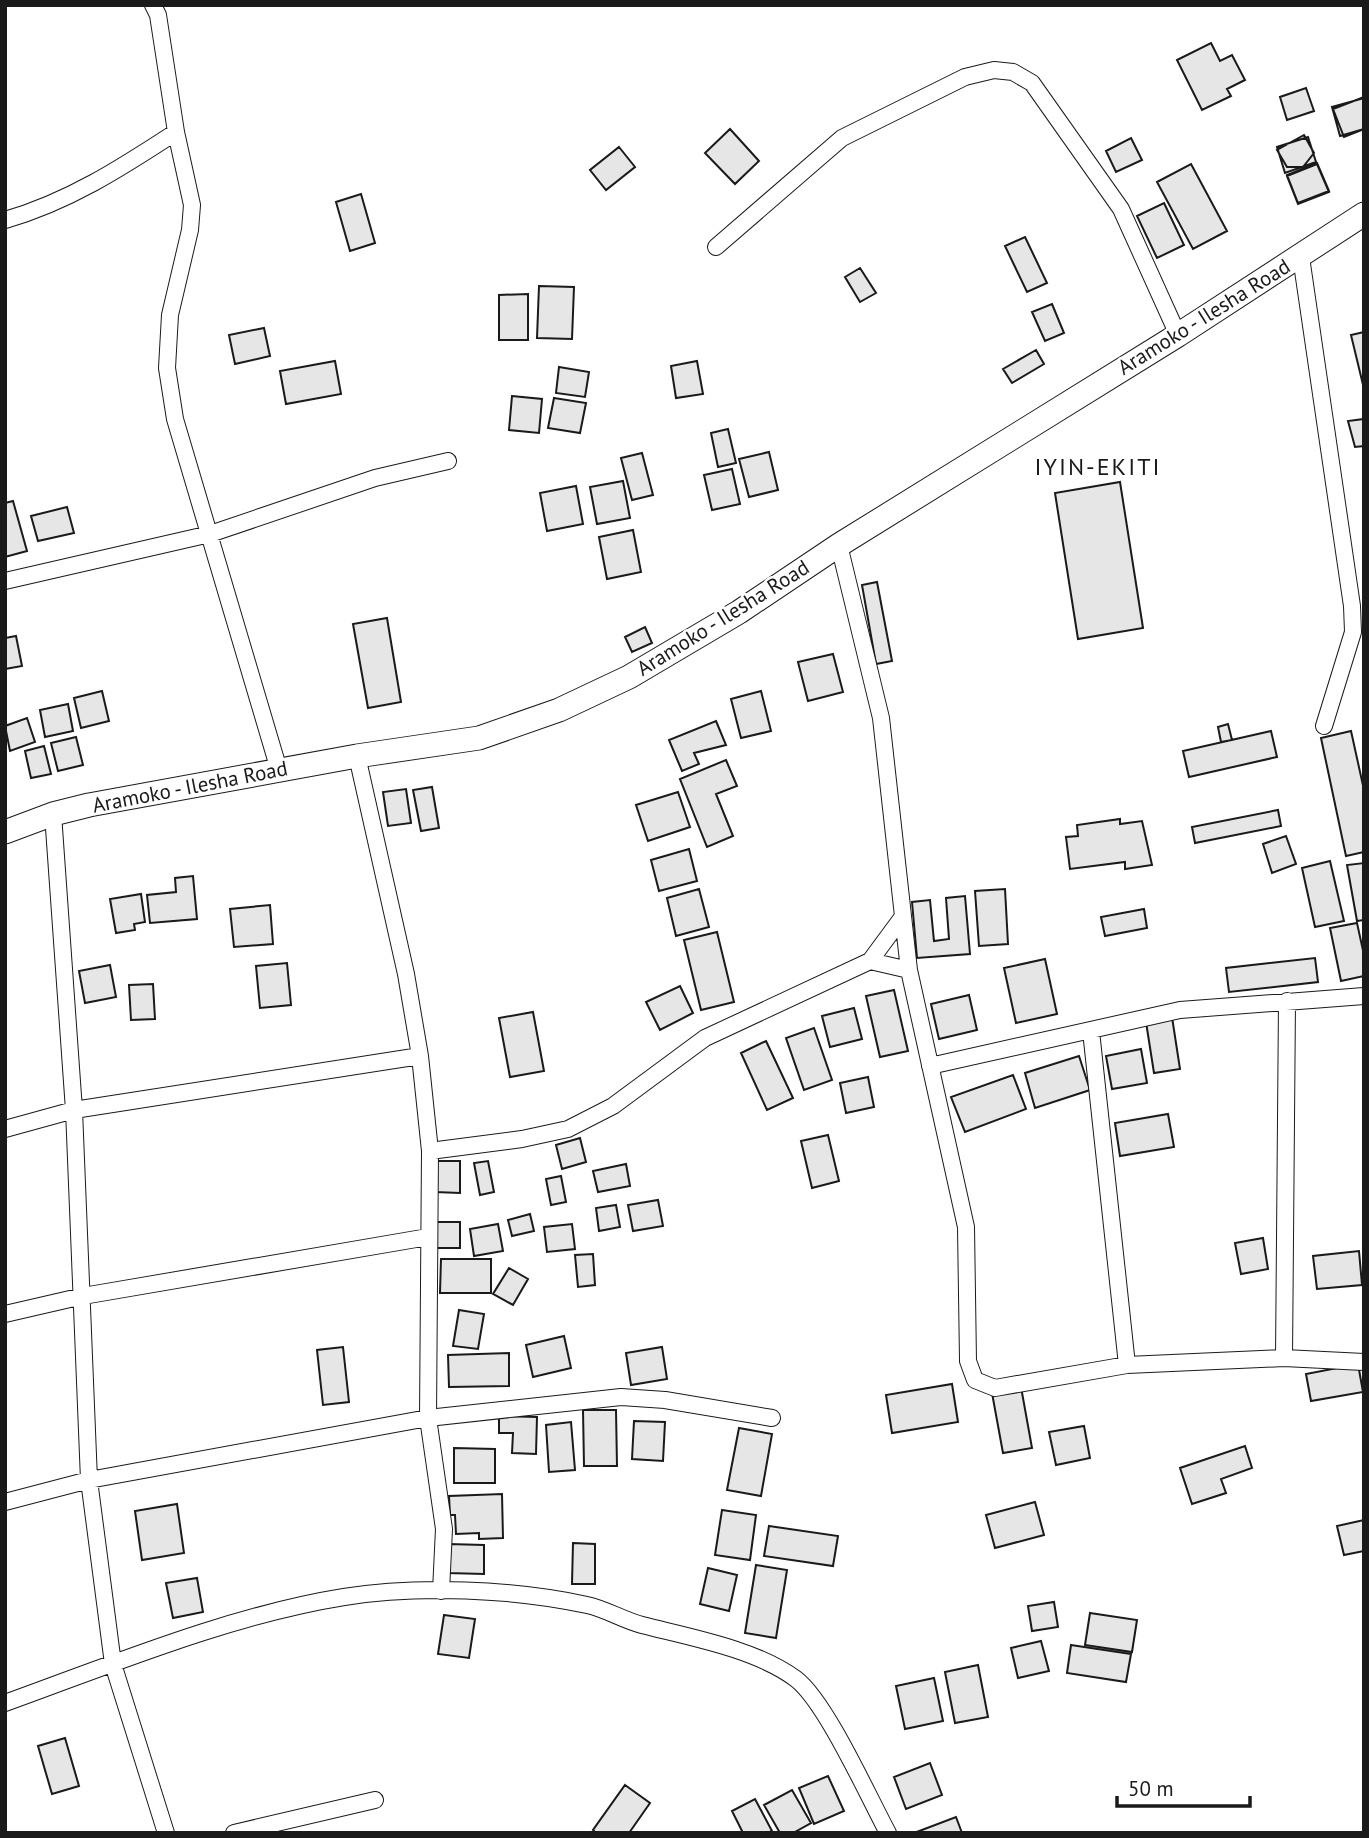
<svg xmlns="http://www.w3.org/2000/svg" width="1369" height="1838" font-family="'PT Sans',sans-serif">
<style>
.building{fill:#e6e6e6;stroke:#1a1a1a;stroke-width:2}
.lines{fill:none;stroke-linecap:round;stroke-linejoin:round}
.minor-casing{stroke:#1a1a1a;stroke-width:18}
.secondary-casing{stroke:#1a1a1a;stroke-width:25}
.minor{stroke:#fff;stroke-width:16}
.secondary{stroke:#fff;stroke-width:23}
.labels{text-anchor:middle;stroke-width:5;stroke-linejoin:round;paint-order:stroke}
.street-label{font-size:21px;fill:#1a1a1a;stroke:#fff}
.quarter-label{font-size:24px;letter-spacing:2px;fill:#1a1a1a;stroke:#fff}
</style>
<rect width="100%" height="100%" fill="#fff"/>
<path class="building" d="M1211,43L1220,61L1232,55L1245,80L1227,89L1231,96L1202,110L1177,60Z
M1306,88L1314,111L1287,120L1280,97Z
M1364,97V129L1344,137L1333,109Z
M1364,98V129L1340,136L1332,107Z
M730,129L759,161L735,184L705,153Z
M1304,135L1314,153L1303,167H1287L1277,150Z
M1308,137L1316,162L1285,173L1277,147Z
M1131,138L1142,160L1116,172L1106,151Z
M619,147L635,167L606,190L590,170Z
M1317,163L1329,191L1298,203L1287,175Z
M1191,164L1227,231L1193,249L1157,182Z
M1317,164L1329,192L1298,204L1287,176Z
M361,194L375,243L350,251L336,202Z
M1164,203L1184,245L1157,258L1137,216Z
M1025,237L1047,283L1027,292L1005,246Z
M860,268L876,293L860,302L845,277Z
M539,286L574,287L572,339L537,338Z
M528,294V340H499V295Z
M1052,304L1064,333L1045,341L1032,312Z
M264,328L270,356L235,364L229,335Z
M1364,332V389L1351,335Z
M1036,350L1044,364L1012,383L1003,369Z
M335,361L341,394L286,404L280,371Z
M697,361L703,394L676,398L671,366Z
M559,367L589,372L585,397L556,393Z
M512,396L542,399L539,433L509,430Z
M554,398L586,403L580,433L548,428Z
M1364,419V446L1355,447L1348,421Z
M728,429L736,463L718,467L711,433Z
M769,452L778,490L749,497L739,459Z
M642,453L653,495L632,500L621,458Z
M732,469L740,504L712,510L704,475Z
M623,481L630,518L597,524L590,487Z
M1120,482L1143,628L1078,639L1055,493Z
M576,486L583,524L547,531L540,493Z
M13,501L27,551L5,557V503Z
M67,507L74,533L38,541L31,516Z
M633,530L641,572L607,579L599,537Z
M877,582L892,661L876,664L862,585Z
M387,618L401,702L368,708L353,624Z
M645,627L652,643L632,652L625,637Z
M16,636L22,666L5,669V638Z
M833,654L843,692L808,701L798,662Z
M102,691L109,721L81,728L74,698Z
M761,691L771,731L741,738L731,699Z
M68,704L73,731L45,737L40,710Z
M27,718L35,742L10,751L5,726Z
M716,721L726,745L694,753L699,764L682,771L669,740Z
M1228,724L1232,740L1221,742L1218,727Z
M1271,731L1277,757L1189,777L1183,751Z
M1351,731L1364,790V852L1346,856L1321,738Z
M76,737L83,765L58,771L51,743Z
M44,746L51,774L31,778L25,751Z
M726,760L737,786L716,794L733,836L707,847L680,779Z
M432,787L439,828L421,831L413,790Z
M406,789L411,823L388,826L383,792Z
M678,792L690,827L648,841L636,805Z
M1278,810L1281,826L1195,843L1192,827Z
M1120,819V824L1142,821L1152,865L1125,869V862L1070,869L1066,837L1078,836L1077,825Z
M1286,836L1296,864L1272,873L1263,844Z
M689,849L697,881L659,891L651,860Z
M1330,861L1344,921L1315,927L1302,868Z
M1364,863V920L1357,921L1347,865Z
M193,876L197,919L150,923L147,895L176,892L175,878Z
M699,889L709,927L676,936L667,898Z
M1005,889L1008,944L979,946L975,891Z
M141,894L145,922L134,924L135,930L116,933L110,899Z
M965,896L970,954L917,958L912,902L930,900L934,941L949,939L946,898Z
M270,905L273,944L234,947L230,909Z
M1144,909L1147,928L1105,936L1101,917Z
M1357,923L1364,955V976L1341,981L1330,928Z
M717,932L734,1002L701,1010L684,940Z
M1315,958L1318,982L1229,992L1226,968Z
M1045,959L1057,1014L1016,1023L1004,968Z
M287,963L291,1005L260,1008L256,966Z
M110,965L116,997L85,1003L79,971Z
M153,984L155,1019L131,1020L129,985Z
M680,986L693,1013L660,1030L646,1002Z
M894,990L908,1051L880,1057L866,996Z
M969,995L977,1030L939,1039L931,1004Z
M854,1008L862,1039L830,1047L822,1016Z
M533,1012L544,1071L510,1077L499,1018Z
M1172,1017L1180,1069L1154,1073L1146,1022Z
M814,1028L832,1080L804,1090L786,1038Z
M766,1041L793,1098L767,1110L741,1053Z
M1141,1049L1147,1083L1112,1089L1106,1056Z
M1079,1056L1090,1090L1035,1108L1025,1073Z
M1013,1075L1026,1109L965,1132L951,1097Z
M868,1077L874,1107L846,1113L840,1083Z
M1168,1114L1174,1147L1120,1156L1115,1123Z
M828,1135L839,1181L812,1188L801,1141Z
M580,1138L586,1162L562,1169L556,1145Z
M436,1161H460V1193L435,1192Z
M488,1161L494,1192L480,1195L474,1163Z
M626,1164L630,1186L598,1192L593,1171Z
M561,1176L566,1202L551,1205L546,1179Z
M658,1200L663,1226L633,1231L628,1205Z
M616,1205L620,1227L599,1231L596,1208Z
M530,1214L534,1231L512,1236L508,1220Z
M435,1222H460V1248H436Z
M498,1224L503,1251L474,1256L470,1229Z
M572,1224L575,1249L547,1252L544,1227Z
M1263,1238L1268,1269L1241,1274L1235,1243Z
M1359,1251L1362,1285L1317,1289L1313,1256Z
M593,1254L595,1285L578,1287L575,1255Z
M441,1259H491V1293H440Z
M509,1268L528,1279L513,1305L493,1294Z
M459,1310L484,1314L478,1349L453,1346Z
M564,1336L571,1368L533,1377L526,1345Z
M343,1347L349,1402L323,1405L317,1350Z
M662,1347L667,1379L631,1385L626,1353Z
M509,1353V1386L449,1387L448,1355Z
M1358,1364L1363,1392L1311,1401L1306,1374Z
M952,1384L958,1422L892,1433L886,1395Z
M1021,1387L1032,1448L1003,1453L992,1393Z
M583,1410H616L617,1466H584Z
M499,1416L537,1417L536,1454L512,1453L513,1433H499Z
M634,1421L665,1422L663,1461L632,1459Z
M571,1422L575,1470L549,1472L546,1425Z
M1084,1426L1090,1458L1056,1465L1049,1432Z
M739,1428L772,1434L761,1496L727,1490Z
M1245,1446L1252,1468L1221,1479L1226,1493L1192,1504L1180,1468Z
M454,1448L495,1449V1483H454Z
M502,1494L503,1538L479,1539V1533L456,1534L455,1515H450L449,1496Z
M1035,1502L1044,1535L995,1548L986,1515Z
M177,1504L184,1553L142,1560L135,1511Z
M722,1510L756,1515L750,1560L715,1555Z
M1364,1520V1551L1344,1555L1337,1526Z
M769,1526L838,1536L833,1566L764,1556Z
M573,1543L595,1544V1584H572Z
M448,1544L484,1545V1574L447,1573Z
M756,1565L787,1570L776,1638L745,1633Z
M708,1568L737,1575L729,1611L700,1604Z
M197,1578L203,1612L173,1618L166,1583Z
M1054,1602L1058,1627L1032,1631L1028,1606Z
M1090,1613L1137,1620L1132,1652L1085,1645Z
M444,1615L475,1619L469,1658L438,1654Z
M1041,1641L1049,1671L1018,1678L1011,1648Z
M1071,1645L1131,1654L1126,1682L1067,1673Z
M978,1665L988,1717L955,1723L945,1672Z
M934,1678L943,1721L905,1729L896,1686Z
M65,1738L79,1786L52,1794L38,1746Z
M930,1763L942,1795L906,1809L894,1777Z
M828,1776L844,1811L814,1824L799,1788Z
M625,1785L650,1803L629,1833H596L593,1830Z
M792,1790L811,1823L793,1833H780L764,1805Z
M755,1799L772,1831L767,1833H743L732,1811Z
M956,1817L962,1833H914Z"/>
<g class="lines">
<defs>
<path id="minor" d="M153,5L158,15L176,132L192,205L190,230L170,315L167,368L175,419L279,770
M5,220C68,202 121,168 176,132
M716,247L842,138L965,77L994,70L1013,72L1032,83L1121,209L1178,335
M1301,257L1352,606L1353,632L1324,726
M839,545L881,718L909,970L966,1227L968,1361L975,1380L995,1388L1127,1365L1284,1358L1364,1362
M5,581L210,534L375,478L448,461
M357,756L406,974L420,1056L430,1151L428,1418L444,1529L441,1591
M53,814L74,1110L89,1480L113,1664L166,1833
M870,961L909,970
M1091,1031L1127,1365
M930,1066L1180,1010L1364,996
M5,1129L74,1110L420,1056
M430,1151L522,1139L568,1129L613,1106L705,1038L870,961L901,919
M5,1314L83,1296L428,1237
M1284,1358L1287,1001
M5,1502L89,1480L428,1418L621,1397L665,1400L772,1418
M5,1703C113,1664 231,1615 344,1597C418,1585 513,1589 587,1605C606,1609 623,1620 642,1625C689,1637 756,1649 796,1679C826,1702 868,1796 888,1833
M234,1833L375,1800"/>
<path id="secondary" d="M5,832L53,814L89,805L357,756L479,738L559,710L629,677L739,612L839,545L1178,335L1364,214"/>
</defs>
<use href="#minor" class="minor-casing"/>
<use href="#secondary" class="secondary-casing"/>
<use href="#minor" class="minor"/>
<use href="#secondary" class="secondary"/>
</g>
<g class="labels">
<g class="street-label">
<text transform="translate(1204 317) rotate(-32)" y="7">Aramoko - Ilesha Road</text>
<text transform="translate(723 618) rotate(-32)" y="7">Aramoko - Ilesha Road</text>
<text transform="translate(190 787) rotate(-11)" y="7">Aramoko - Ilesha Road</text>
</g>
<g class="quarter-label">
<text x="1098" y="475">IYIN-EKITI</text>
</g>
</g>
<rect width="1369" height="1838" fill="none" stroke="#1a1a1a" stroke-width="14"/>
<path d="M1117 1796v10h133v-10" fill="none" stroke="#1a1a1a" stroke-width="3.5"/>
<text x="1128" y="1796" font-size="21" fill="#1a1a1a" stroke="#ffffff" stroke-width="5" paint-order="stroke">50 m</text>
</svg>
